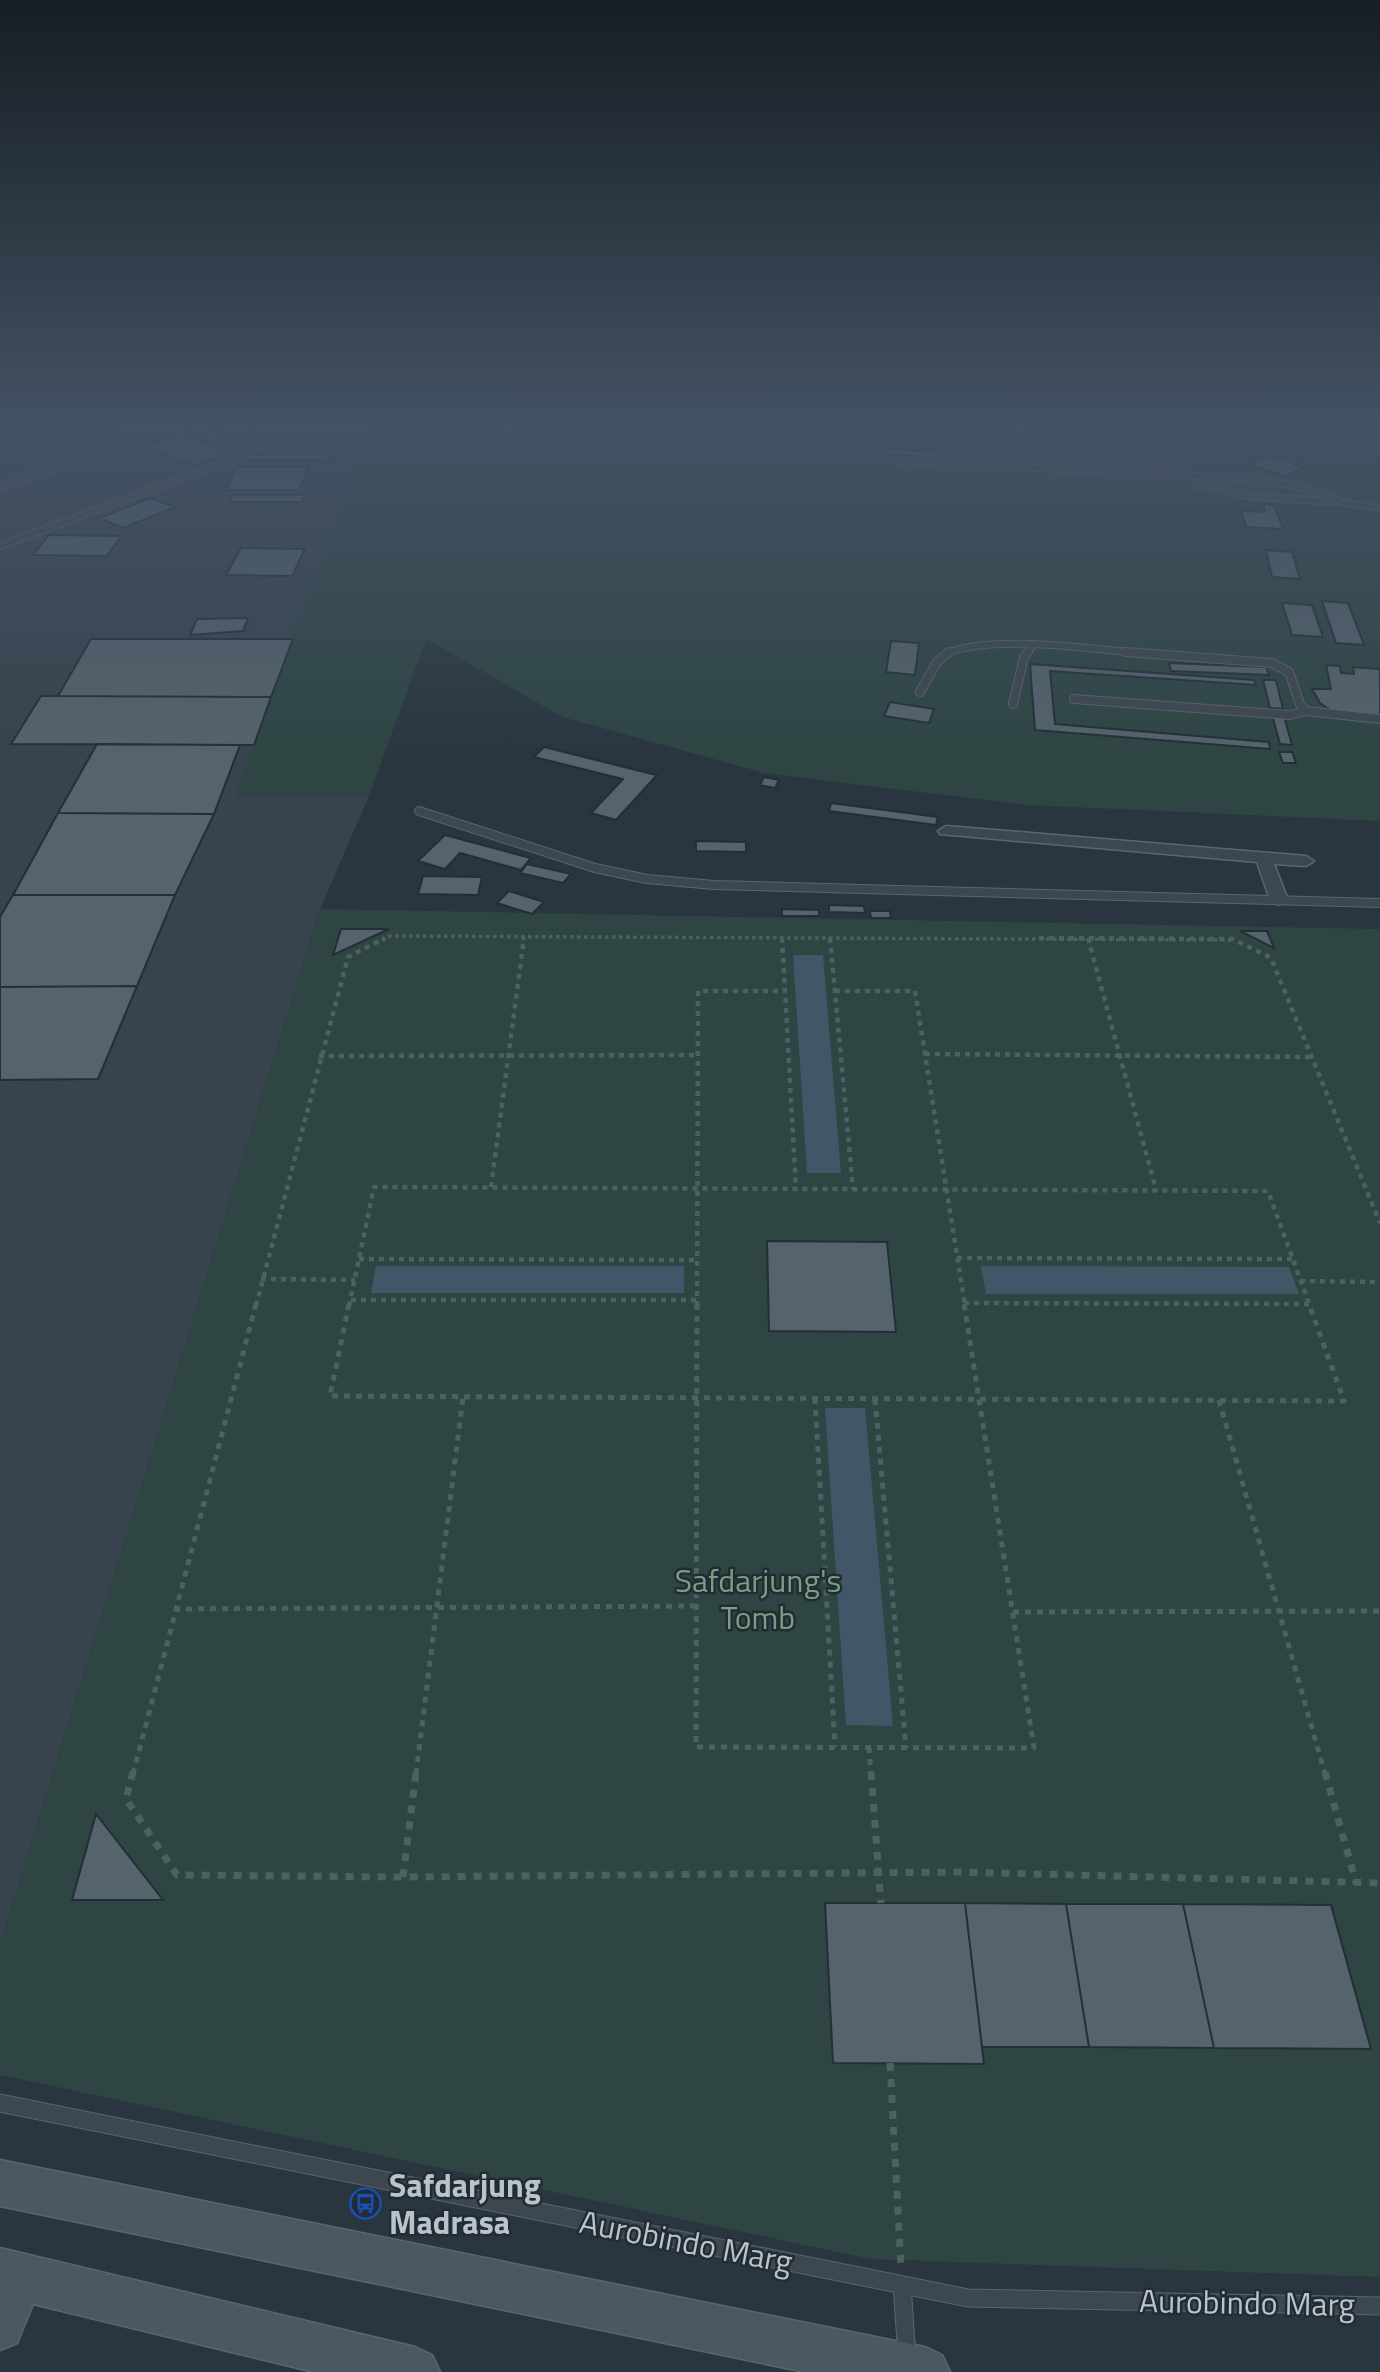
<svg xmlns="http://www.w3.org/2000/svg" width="1380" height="2372" font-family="'Titillium Web',sans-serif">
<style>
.airport{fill:#37434d}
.green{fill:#2e4543}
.water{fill:#415667}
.building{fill:#55636c;stroke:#242e37;stroke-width:2}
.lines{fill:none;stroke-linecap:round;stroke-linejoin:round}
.lane-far2-casing{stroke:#5b656d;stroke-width:8}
.lane-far1-casing{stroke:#5b656d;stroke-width:10}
.lane-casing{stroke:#5b656d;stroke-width:19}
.street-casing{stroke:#5b656d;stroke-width:3}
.secondary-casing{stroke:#5b656d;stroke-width:3}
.path-far3{stroke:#4d6161;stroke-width:3.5;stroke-dasharray:3.5 3.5;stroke-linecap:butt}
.path-far2{stroke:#4d6161;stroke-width:4.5;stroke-dasharray:5 5;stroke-linecap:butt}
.path-far1{stroke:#4d6161;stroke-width:5;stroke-dasharray:6 6;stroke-linecap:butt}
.path{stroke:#4d6161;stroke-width:7;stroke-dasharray:8 8;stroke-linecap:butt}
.lane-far2{stroke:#3d4750;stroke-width:6}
.lane-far1{stroke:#3d4750;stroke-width:8}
.lane{stroke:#3d4750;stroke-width:17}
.street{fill:#3d4750;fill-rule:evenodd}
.secondary{fill:#4c5762;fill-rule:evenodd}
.labels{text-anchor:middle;stroke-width:5;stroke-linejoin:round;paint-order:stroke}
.near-park-label{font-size:32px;fill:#7a9e7e;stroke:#222c35}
.near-poi-label{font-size:32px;font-weight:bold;fill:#bac2ca;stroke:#222c35;text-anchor:start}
.near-street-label{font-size:32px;fill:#bac2ca;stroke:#222c35}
</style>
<rect width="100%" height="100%" fill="#293640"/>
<path class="airport" d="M0,429H370L236,796H369L320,909L0,1945Z"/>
<path class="green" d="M0,429H135L0,473Z
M370,429H1380V821L1027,805L764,773L563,717L426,639L369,796H236Z
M320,909L1380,929V2277L871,2259L0,2075V1945Z"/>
<path class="water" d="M793,955H823L841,1173H807Z
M376,1266H684V1293H371Z
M981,1266L1289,1267L1299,1294H986Z
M825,1408H865L893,1726L846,1725Z"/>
<path class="building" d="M189,429H207L227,437L213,442L184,431Z
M217,429H245L250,431L237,436Z
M180,433L231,453L195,466L144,446Z
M886,449L940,452L939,458L885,454Z
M245,455H328L327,458H335L334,460H242Z
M1268,456L1298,462L1293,464L1303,468L1286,476L1250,465Z
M237,467H309L299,490H226Z
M232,495H305L302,502H229Z
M151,498L175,507L123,528L99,518Z
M1263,504L1274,505L1283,529L1246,527L1241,511L1265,512Z
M49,535L121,536L107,556L33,555Z
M241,548L305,549L292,576L226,575Z
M1266,550L1292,552L1300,579L1272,577Z
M1322,601L1348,603L1364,645L1336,643Z
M1282,603L1312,605L1323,637L1292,635Z
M248,618L243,631L190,635L197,619Z
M91,639H293L271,697L58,696Z
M891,641L919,643L915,675L886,672Z
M1169,663L1266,667L1269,675L1171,671Z
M1030,664L1254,680L1256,685L1050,671L1055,724L1269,742L1270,749L1035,730Z
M1326,665L1340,666L1341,673L1354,674L1353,667L1380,669V717L1335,713L1320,703L1312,689H1331Z
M1263,680H1276L1283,709L1270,708Z
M41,696H58L271,697L254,745L11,744Z
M890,702L934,709L929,723L884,716Z
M1272,715L1284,716L1292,745L1280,744Z
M97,744L240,745L214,814L58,813Z
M544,747L648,773L657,775L616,820L591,813L623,779L534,757Z
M1279,752H1292L1296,763H1283Z
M764,777L779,780L775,788L760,785Z
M831,803L938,817L936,825L829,811Z
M58,813L214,814L175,895H13Z
M445,835L531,858L521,870L460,853L445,869L418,861Z
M696,841L746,842V852L696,851Z
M527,864L571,874L563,883L520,873Z
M423,876L482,877L478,895L418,894Z
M509,891L544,902L532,914L497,903Z
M13,895H175L137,986L0,987V917Z
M829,905L864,906L865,913L829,912Z
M782,909L819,910V916H782Z
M870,911H890L891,918H871Z
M341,929H389L333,955Z
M1240,931H1267L1274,948Z
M137,986L98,1079L0,1080V987Z
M767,1241L887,1242L896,1332L769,1331Z
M96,1814L163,1900H72Z
M825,1903H965L984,2064L833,2063Z
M965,1903L1066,1904L1089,2047H982Z
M1066,1904H1183L1214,2048L1089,2047Z
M1183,1904L1331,1905L1371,2049L1214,2048Z"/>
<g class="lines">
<defs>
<path id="lane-far2" d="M896,461L1236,478L1293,485L1349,504L1380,507
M1100,470L1104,464L1166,468L1169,474
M1190,475L1196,485L1229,488L1235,495L1334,502
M0,488L168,429
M0,546L193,474L300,429
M945,654C990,633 1098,650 1149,654
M1026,654L1033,645"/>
<path id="lane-far1" d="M1126,652L1272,663L1289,672L1300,704L1306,711L1380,719
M920,692L937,662L949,652
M1074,699L1289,715L1306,711
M1013,704L1024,657L1028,652
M419,811L595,868L647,879L714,885L1380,903"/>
<path id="lane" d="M0,2103L968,2298L1380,2306
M902,2285L907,2357"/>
<path id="street" d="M946,826L1306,856L1314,861L1306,866L1274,864L1288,900L1279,905L1270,900L1257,862L940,834L938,831Z"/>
<path id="secondary" d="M0,2160L925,2347L942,2355L950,2372H805L0,2206Z
M0,2248L415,2347L432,2355L440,2372H314L33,2304L17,2343L0,2350Z"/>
</defs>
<use href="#lane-far2" class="lane-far2-casing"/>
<use href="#lane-far1" class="lane-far1-casing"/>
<use href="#lane" class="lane-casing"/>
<use href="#street" class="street-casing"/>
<use href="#secondary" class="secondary-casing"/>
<path class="path-far3" d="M782,937V940
M830,937V940
M382,940L390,936L1235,940
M523,940L524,936"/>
<path class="path-far2" d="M782,938L796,1189
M830,938L853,1189
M1039,938L1233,939L1271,958L1380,1223
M1088,938L1156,1190
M835,991H915L965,1306
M925,1054L1311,1057
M319,1056L698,1055
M491,1187L524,938
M957,1258L1292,1259
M359,1259L698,1260
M261,1279L355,1280
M1300,1281L1380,1282
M351,1300H698
M964,1303L1309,1304
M256,1306L348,957L385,938
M349,1306L374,1187L1268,1191L1310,1306
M697,1306L698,991H786"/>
<path class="path-far1" d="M349,1304L330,1396L1344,1401L1309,1304
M697,1304L696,1747L1034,1748L964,1304
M815,1398L835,1747
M875,1399L906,1748
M1219,1400L1325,1774
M174,1609L697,1606
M1013,1612L1380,1611
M869,1747L871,1774
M133,1774L256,1304
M416,1774L463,1397"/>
<path class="path" d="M133,1772L126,1799L177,1875L403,1877L960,1872L1380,1883
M871,1772L881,1903
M1325,1772L1356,1883
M403,1877L416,1772
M890,2063L901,2266"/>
<use href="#lane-far2" class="lane-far2"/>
<use href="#lane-far1" class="lane-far1"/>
<use href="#lane" class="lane"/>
<use href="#street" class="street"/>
<use href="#secondary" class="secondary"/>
</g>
<linearGradient id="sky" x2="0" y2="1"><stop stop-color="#171e23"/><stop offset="0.56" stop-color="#435264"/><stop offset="1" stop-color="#435264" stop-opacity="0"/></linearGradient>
<rect width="1380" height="761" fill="url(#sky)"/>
<defs>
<symbol id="bus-ring" viewBox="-11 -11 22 22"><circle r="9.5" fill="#222c35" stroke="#1a4fb4" stroke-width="1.5"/><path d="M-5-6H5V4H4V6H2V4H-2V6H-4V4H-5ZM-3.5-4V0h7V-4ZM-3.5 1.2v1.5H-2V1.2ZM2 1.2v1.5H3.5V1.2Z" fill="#1a4fb4"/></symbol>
</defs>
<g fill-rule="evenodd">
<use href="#bus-ring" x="348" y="2186" width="35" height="35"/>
</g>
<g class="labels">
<g class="near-park-label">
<text x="758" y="1592">Safdarjung's<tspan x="758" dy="37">Tomb</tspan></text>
</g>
<g class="near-poi-label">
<text x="389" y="2197">Safdarjung<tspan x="389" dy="37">Madrasa</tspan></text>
</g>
<g class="near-street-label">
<text transform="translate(686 2242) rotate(11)" y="11">Aurobindo Marg</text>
<text transform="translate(1247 2303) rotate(1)" y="11">Aurobindo Marg</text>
</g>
</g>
</svg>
